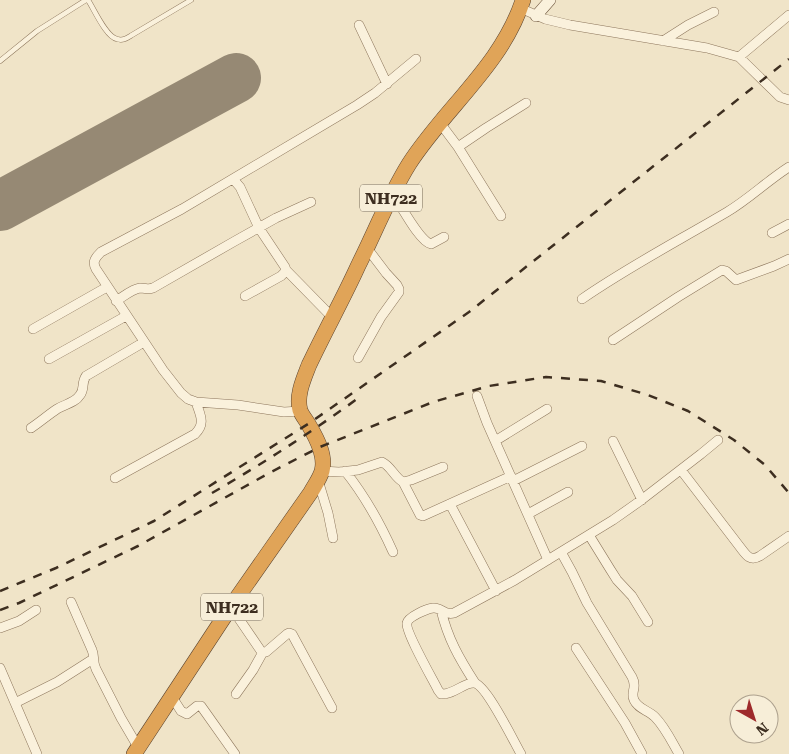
<svg xmlns="http://www.w3.org/2000/svg" width="789" height="754" font-family="'Roboto Serif',serif">
<style>
.lines{fill:none;stroke-linecap:round;stroke-linejoin:round}
.runway{stroke:#968974;stroke-width:50}
.lane-casing{stroke:#8d765c;stroke-width:5.5}
.street-casing{stroke:#8d765c;stroke-width:10}
.secondary-casing{stroke:#6f573f;stroke-width:12}
.highway-casing{stroke:#5b4430;stroke-width:16}
.lane{stroke:#faf1dc;stroke-width:4.5}
.street{stroke:#faf1dc;stroke-width:9}
.secondary{stroke:#faf1dc;stroke-width:11}
.highway{stroke:#e0a458;stroke-width:15}
.rail{stroke:#3d2e20;stroke-width:2.5;stroke-dasharray:9 9;stroke-linecap:butt}
.labels{text-anchor:middle;stroke-width:4.5;stroke-linejoin:round;paint-order:stroke}
.shield{fill:#f7eed8;stroke:#756857;stroke-width:1}
.shield-label{font-size:16px;font-weight:bold;fill:#3d2e20}
</style>
<rect width="100%" height="100%" fill="#f0e4c8"/>
<g class="lines">
<path class="runway" d="M0,206L236,78"/>
<defs>
<path id="lane" d="M88,0C94,9 106,37 117,39C123,41 127,38 132,35L191,0
M0,61L37,31L86,0"/>
<path id="street" d="M520,8L545,19L570,25L707,48L739,57L780,97L789,100
M359,25L387,84
M663,41L688,25L714,12
M739,57L789,15
M440,123L458,147L501,216
M458,147L486,128L526,103
M233,179L240,187L259,228L285,267L286,270L284,273L281,276L245,296
M393,194C401,205 419,241 431,244L444,237
M772,233L789,224
M286,270L333,318
M582,299C628,267 678,241 727,212C749,199 767,181 789,167
M116,301C123,297 132,289 140,288C146,288 148,290 153,288L235,241L276,218L311,202
M33,329L107,287
M613,340L678,297L722,270L726,271L736,280L774,266L789,259
M358,358L381,317L399,292V289L397,285L386,273L367,248
M49,359L126,316
M477,396L487,423L548,560
M300,411L284,412L238,405L196,402L188,399L181,393L163,370L96,269C92,262 95,258 101,252L182,209L357,105L375,93L416,59
M31,428C40,422 48,415 57,409C65,404 75,403 80,395C85,389 81,383 86,376L144,342
M495,441L547,409
M613,441L642,500
M681,470L740,547C746,555 750,562 760,556L789,536
M322,471L339,472L358,470L382,462C391,466 394,477 403,482L411,480L443,467
M345,471C365,496 380,523 393,552
M115,478L195,434C206,423 200,415 196,402
M318,480L328,513L333,538
M513,481L582,446
M403,482L419,513L420,515L423,516L511,476
M450,504L496,591
M528,514L568,492
M589,535L610,569L617,580L632,596L648,622
M561,552L572,572L587,603L632,677C638,688 630,691 634,700C638,709 648,710 655,717C665,727 672,742 679,754
M71,602L92,650C95,656 92,661 96,669L121,718L138,747
M231,607L261,651L263,652H266L287,634L289,633L292,634L332,708
M441,610C448,639 459,658 475,683
M0,628L19,621L36,610
M576,648L625,723L642,754
M0,668L37,754
M236,694L253,670L263,652
M172,697L181,711L187,714L197,706H201L235,754
M15,703L57,682L93,659
M521,754C514,742 486,684 474,683C464,682 454,695 441,694L438,690C433,680 405,631 407,623C408,617 426,609 433,608C442,607 444,616 454,613L515,580L613,520L640,501L701,454L718,440"/>
<path id="secondary" d="M536,16L550,0"/>
<path id="highway" d="M134,754L234,602L311,492C315,485 320,478 322,471C326,456 317,439 310,427C307,421 302,416 300,410C296,395 304,378 309,365C325,331 343,299 358,266C375,232 389,196 409,164C445,108 502,65 523,0"/>
</defs>
<use href="#lane" class="lane-casing"/>
<use href="#street" class="street-casing"/>
<use href="#secondary" class="secondary-casing"/>
<use href="#highway" class="highway-casing"/>
<use href="#lane" class="lane"/>
<use href="#street" class="street"/>
<use href="#secondary" class="secondary"/>
<use href="#highway" class="highway"/>
<path class="rail" d="M212,493C262,464 310,433 357,399
M0,591L56,568L154,521L308,424L469,312L789,59
M0,610L19,603L138,546L271,472L320,447L433,402L489,386L546,377L601,381L648,395L688,411L734,440L765,465L789,493"/>
</g>
<g class="labels">
<g class="shield">
<rect x="360" y="184.5" width="62" height="27" rx="4"/>
<rect x="201" y="593.5" width="62" height="27" rx="4"/>
</g>
<g class="shield-label">
<text x="391" y="204">NH722</text>
<text x="232" y="613">NH722</text>
</g>
</g>
<g transform="translate(754 719) rotate(141)"><circle r="24" fill="#f7eed8" stroke="#ada18e"/>
<path d="M0-4L9 19L0 12L-9 19Z" fill="#9e2a2b"/>
<text y="-8" font-size="14" font-weight="bold" text-anchor="middle" fill="#3d2e20">N</text>
</g>
</svg>
